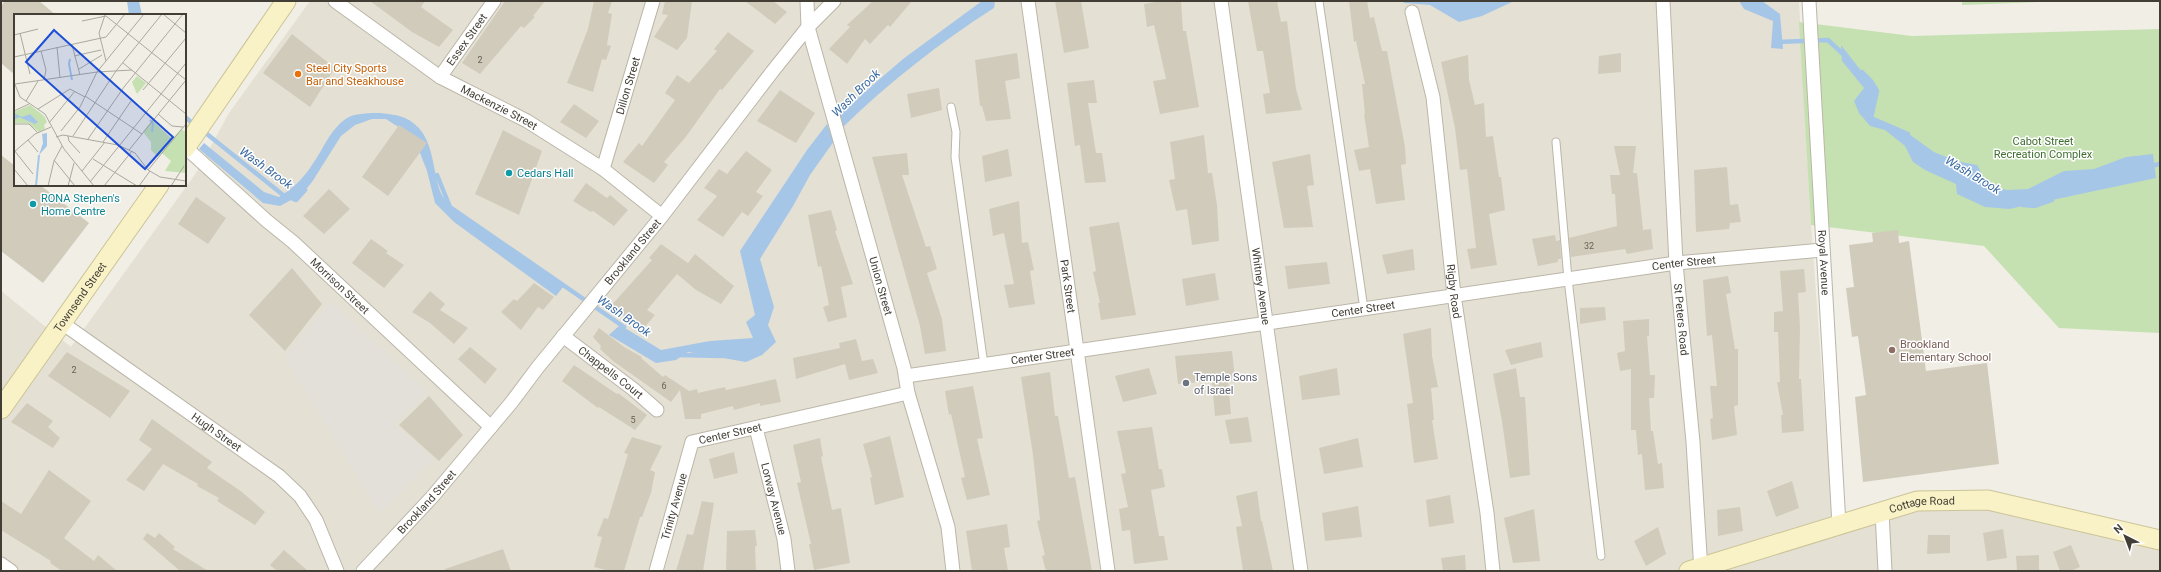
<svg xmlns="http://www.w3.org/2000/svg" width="2161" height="572" font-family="Roboto,sans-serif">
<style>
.residential{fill:#e4e0d3}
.industrial{fill:#e3e0da}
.green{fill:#c6e1b1}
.water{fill:#a6c6e8}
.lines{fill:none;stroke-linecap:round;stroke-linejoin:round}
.stream{stroke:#a6c6e8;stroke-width:4.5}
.building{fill:#d1cbbb}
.lane-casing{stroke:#bbb6a8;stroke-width:9}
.street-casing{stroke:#bbb6a8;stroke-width:15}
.secondary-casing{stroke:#ccc498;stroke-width:21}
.lane{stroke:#fff;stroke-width:7}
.street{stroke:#fff;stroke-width:13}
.secondary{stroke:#f9f2c7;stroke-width:19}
.food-dot{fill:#e8710a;stroke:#fff;stroke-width:1.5}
.culture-dot{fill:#0f9aa8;stroke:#fff;stroke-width:1.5}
.education-dot{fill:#8d6e63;stroke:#fff;stroke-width:1.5}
.worship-dot{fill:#6b7280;stroke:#fff;stroke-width:1.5}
.labels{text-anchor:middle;stroke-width:3;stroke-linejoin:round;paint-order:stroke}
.number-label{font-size:9px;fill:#666156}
.street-label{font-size:11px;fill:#423e35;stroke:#fff}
.food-label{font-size:11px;fill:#c56008;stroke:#fff;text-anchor:start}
.park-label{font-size:11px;fill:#3f6d2f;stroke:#fff}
.culture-label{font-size:11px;fill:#0d838f;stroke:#fff;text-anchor:start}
.education-label{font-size:11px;fill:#785e54;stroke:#fff;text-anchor:start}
.worship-label{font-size:11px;fill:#5b616d;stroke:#fff;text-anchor:start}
.water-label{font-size:12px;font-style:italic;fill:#3a6aa2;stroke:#fff}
.inset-river{fill:none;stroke:#a6c6e8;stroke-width:2}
.inset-road{fill:none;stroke:#aaa89f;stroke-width:1}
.view{fill:#1d4ed8;fill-opacity:0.15;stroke:#1d4ed8;stroke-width:2}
.inset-edge{fill:none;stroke:#423e35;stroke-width:2}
</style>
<rect width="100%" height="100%" fill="#f0eee5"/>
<path class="residential" d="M310,1H1799L1811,225L1833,526L1873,512L1999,505L2160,535V571H1V291L71,347L196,173L229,113Z"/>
<path class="industrial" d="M331,301L428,393L395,424L433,459L380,514L284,357Z"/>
<path class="green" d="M1962,1H2068L1962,5Z
M1799,22L1912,36L2160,29V333L2059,328L1984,246L1811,225Z"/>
<path class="water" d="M127,1H139L142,15H129Z
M982,1H995L994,8C939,43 888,83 841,129L837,116L903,59Z
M1402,1H1514L1482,16L1459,22L1430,5L1404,3Z
M1739,1H1762L1780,14L1783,49L1771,48L1773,21L1744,9Z
M1841,45L1877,91L1871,118L1909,134L1934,152L1956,161L1977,165L1988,185L2007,190L2028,189L2064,171L2094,169L2126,157L2153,154L2156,178L2009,209L1985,207L1957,194L1956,184L1925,170L1913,162L1905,146L1885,130L1870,126L1859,113L1854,101L1864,88L1842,61Z
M381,113C388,114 398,115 405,118C435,132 431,166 440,191C442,196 447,202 450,207L563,287L556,296L454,222L435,203L427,171L417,145L403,130L386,119H372L355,125L341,136L312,182L302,194L280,206L263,203L199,149L204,143L264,192L279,197C292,189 304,178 312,165C323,150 330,129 347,118C356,113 370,113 381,113Z
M827,124L834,141L810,175L793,206L760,259L774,307L768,325L776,342L762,355L746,362L688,352L676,360L656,363L609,335L620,325L661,350L710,341L753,338L746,322L755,315L740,251L807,150Z"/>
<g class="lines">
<path class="stream" d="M1777,42L1828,40L1845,56
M1862,72L1871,81L1877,91L1871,118L1908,134
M185,117L196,126
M202,130L283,195L296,200L305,190
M2150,166L2160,164
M437,175L450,207L624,327
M2023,205L2035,206L2052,200
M678,355L722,356"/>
</g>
<path class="building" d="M5,1H39L56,15H15V75L1,63V6Z
M370,1H425L421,7L453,30L439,47L412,32Z
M505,1H545L533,16L535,17L524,28L521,26L480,74L462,63Z
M594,1H612L608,13L612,14L607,45L611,46L606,60L602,59L593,92L567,83L588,29Z
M665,1H692L687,38L677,50L654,37L668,15L662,14Z
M745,1H773L787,12L775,24Z
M873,1H912L890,27L888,25L870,44L865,39L847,64L829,49L850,27L847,25Z
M1055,1H1081L1089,48L1064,53Z
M1161,1H1181L1183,31H1186L1199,107L1160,114L1153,81L1166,79L1154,25L1147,27L1144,4Z
M1248,1H1277L1281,22L1287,21L1296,89L1302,110L1266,114L1263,94L1270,93L1263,51H1257Z
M1349,1H1367L1370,18L1374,17L1382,51H1387L1405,147L1406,164L1401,165L1405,200L1376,204L1370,169L1359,171L1354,150L1369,147L1364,114H1365L1362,84H1365L1356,41L1354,42Z
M728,32L754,51L722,90L720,89L685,138L664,162L668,165L654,183L623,162L639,143L642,146L675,100L665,93L677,75L689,83L717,51L714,49Z
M292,34L335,68L310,107L263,73Z
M1017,53L1020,78L1005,81L1011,119L986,121L982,106H980L975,60Z
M1621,53V72L1598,74L1599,56Z
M1468,55L1469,80L1475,105L1484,103L1486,137L1493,136L1499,177H1501L1505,210L1489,214L1497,265L1471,269L1467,249L1476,248L1467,169L1460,170L1455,128L1441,62Z
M1094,80L1097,103H1088L1096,153H1102L1106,182L1085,183L1080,145L1075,146L1067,83Z
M939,88L942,110L911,118L907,94Z
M780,90L815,113L796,143L757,121Z
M574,104L599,121L586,138L560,122Z
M399,125L427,143L388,196L362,177Z
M503,130L542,151L519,215L475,194Z
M1204,135L1208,173H1212L1217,205L1219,241L1192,245L1187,209L1176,211L1169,180L1175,179L1170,142Z
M1614,146H1636L1633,173H1637L1643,230L1651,229L1653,249L1627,254L1625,249L1571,257L1569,238L1617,226L1615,194H1612L1610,175H1620Z
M1008,149L1012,176L985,182L982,156Z
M746,151L772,170L756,192L763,196L748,216L742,212L723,237L697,220L717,196L704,188L719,169L727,174Z
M907,153L909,175H902L926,247L930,246L937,269L927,273L942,319L946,351L925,354L920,326L872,157Z
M1310,154L1314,185L1307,186L1313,227L1284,228L1272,162Z
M1,155L15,166V185H40L89,223L43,283L1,251Z
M1727,167L1730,205L1738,204L1741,222L1730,223L1729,229L1696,232L1694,170Z
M586,183L607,198L610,195L628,210L614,226L593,211L591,212L573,201Z
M329,189L350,209L324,234L303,216Z
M196,197L226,218L208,244L178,224Z
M1019,201L1022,243L1028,242L1034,270L1030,271L1035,304L1009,308L1004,285L1014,284L1004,233L993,236L989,209Z
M831,210L837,230L835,231L853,284L841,287L847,317L828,322L823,307L829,305L821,266L818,267L808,215Z
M1119,222L1136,315L1101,320L1098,303H1100L1093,272L1096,271L1089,227Z
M1898,230L1899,243L1909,241L1926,371L1987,363L1999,464L1863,482L1855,397L1866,395L1858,336L1852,337L1846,288L1854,287L1849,245L1873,242L1872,233Z
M1555,235L1556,241L1560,240L1561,259H1558V262L1538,266L1532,239Z
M371,239L388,251L386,253L404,265L384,288L352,263Z
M661,244L688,263L695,254L734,286L721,304L696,290L677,274L647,310L655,315L643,329L610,307L652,260L649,258Z
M1413,249L1415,270L1387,274L1382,255Z
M1327,262L1330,284L1288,289L1285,266Z
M292,268L322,304L285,351L249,315Z
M1804,269L1806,292L1798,293L1800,327L1799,379H1801L1804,431L1782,433L1781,415H1783L1777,382H1780L1778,332H1774V312L1783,311L1780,271Z
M1215,273L1219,300L1186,306L1182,279Z
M1728,276L1731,293L1726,294L1735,349H1738V405L1734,406L1737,435L1712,440L1710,419L1713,418L1710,386H1717L1712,335L1707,336L1703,280Z
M534,283L554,297L543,310L538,307L521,330L501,312L514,299L517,301Z
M430,291L445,304L440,310L468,328L454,344L430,323L412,312Z
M1605,307L1606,320L1580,324V308Z
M1649,319V336H1647L1650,375H1655L1654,398H1649L1651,431H1653L1658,464L1662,463L1664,488L1645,490L1642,454L1638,455L1636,430H1631V369L1620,371L1617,353L1625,351L1623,321Z
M599,328L624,347L642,357L641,358L663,377L665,375L689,391L697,389L698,393L725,387L726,390L776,379L781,402L760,406V403L734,410L733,406L701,414V419H685L680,390L671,402L613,361L600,349L601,346L593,337Z
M1431,328L1432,356L1438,387L1431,388L1434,420H1432L1438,459L1414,463L1407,404L1413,403L1403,334Z
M856,339L862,361L873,359L878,373L849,380L845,364L796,379L793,358L840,348L839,343Z
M1541,342L1543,357L1511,365L1505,350Z
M470,347L497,369L485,384L458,359Z
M1232,351L1235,379L1228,380L1231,414L1215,416L1212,381L1178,384L1175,356Z
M67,352L130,391L110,418L48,376Z
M574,365L617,394L618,393L647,415L635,430L599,407L598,408L562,381Z
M1149,368L1157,394L1123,402L1115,376Z
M1337,368L1340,395L1302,400L1299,376Z
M1516,368L1520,397H1525L1530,475L1510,478L1502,421L1493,374Z
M1050,372L1055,416H1058L1069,478L1075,477L1092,571H1046L1042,556L1045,555L1037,521L1040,520L1033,455L1021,377Z
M973,386L983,438L977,439L990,495L967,500L961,478L965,477L951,414L949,415L945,391Z
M429,396L463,435L439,461L399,425Z
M27,403L53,421L48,427L60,438L53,448L11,422Z
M1248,417L1252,442L1230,444L1225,420Z
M152,419L212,462L207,468L242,492L265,512L255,525L217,501L219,498L197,486L198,484L163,464L144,491L126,480L152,449L139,440Z
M1152,427L1159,469H1162L1165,487L1151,490L1159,536H1164L1168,560L1134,564L1130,530L1122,531L1119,509L1128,507L1121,474L1126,473L1117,431Z
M890,436L904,497L875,505L870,478L872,477L863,444Z
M632,437L662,446L650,470L655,472L651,493L642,517H640L624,571H610L594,567L602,537L597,536L604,518L608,519L628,454L624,453Z
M820,438L823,456L821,457L832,510L841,508L850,563L814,570L809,544H811L797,483L801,482L793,445Z
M1358,438L1363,467L1324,474L1319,448Z
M734,452L738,473L714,479L709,459Z
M49,470L91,501L64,538L94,561L98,555L117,571H62L50,563L51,561L1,530V501L21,514Z
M1792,481L1799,508L1776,517L1767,491Z
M1257,491L1261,521H1262L1273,571H1243L1236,527L1242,526L1236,496Z
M1450,495L1454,523L1429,527L1426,500Z
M702,501L714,503L703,571H676L687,534L693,535Z
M1358,506L1362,537L1325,541L1322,513Z
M1740,507L1743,531L1718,536L1717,510Z
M1534,509L1540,561L1513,563L1504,518Z
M1007,524L1010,547L1004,548L1008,571H972L966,531Z
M1658,527L1666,554L1646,566L1634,541Z
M2003,529L2007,558L1987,561L1983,533Z
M755,530L757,546H755L756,571H726L727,531Z
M147,533L155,538L159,533L175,547L173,549L208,571H180L143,539Z
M1928,535H1950V553L1927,554Z
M2071,545L2080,567L2071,571H2060L2053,552Z
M503,549L511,571H445V569Z
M284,550L308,571H277L270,565Z
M1465,555L1466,571H1443L1441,558Z
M2039,555V571H2017L2016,556Z"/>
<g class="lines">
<defs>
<path id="lane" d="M1319,1L1364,309
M951,107L956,132L955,157L984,365
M1556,142L1568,279L1601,556"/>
<g id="street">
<path id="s1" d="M335,1L440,77L527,121L603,169L662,216"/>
<path id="s2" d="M807,1L808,27L904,368L908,393L948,527L953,571"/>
<path id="s3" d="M1028,1L1108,571"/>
<path id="s4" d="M1221,1L1301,571"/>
<path id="s5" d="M1663,1L1676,263L1693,442L1701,571"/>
<path id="s6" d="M1809,1L1839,525"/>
<path id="s7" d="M1412,12L1433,97L1454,295L1487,513L1493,571"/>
<path id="s8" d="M440,77L494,1"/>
<path id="s9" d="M185,147L267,221L293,242L491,427"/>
<path id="s10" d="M603,169L653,1"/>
<path id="s11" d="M62,323L279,476L300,496L316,520L337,571"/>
<path id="s12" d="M563,336L633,389L657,410"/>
<path id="s13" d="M906,376L1676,263L1822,250"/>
<path id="s14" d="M756,428L784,539L788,571"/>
<path d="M1882,512L1885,571"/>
<path d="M1,564L11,571"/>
<path id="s15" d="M363,571L433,496L511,403L538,367L662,216L772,72L808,27L834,1"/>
<path id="s16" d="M656,571L692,442L908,393"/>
</g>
<g id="secondary">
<path d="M185,148L286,1"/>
<path id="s17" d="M1,409L159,185"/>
<path id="s18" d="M1689,571L1917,501L1988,500L2160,540"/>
</g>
</defs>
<use href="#lane" class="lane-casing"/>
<use href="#street" class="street-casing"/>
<use href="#secondary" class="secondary-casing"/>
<use href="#lane" class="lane"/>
<use href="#street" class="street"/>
<use href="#secondary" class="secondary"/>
</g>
<circle class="food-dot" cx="298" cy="74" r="4"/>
<g class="culture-dot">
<circle cx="509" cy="173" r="4"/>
<circle cx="33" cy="204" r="4"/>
</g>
<circle class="education-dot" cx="1892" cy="350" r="4"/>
<circle class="worship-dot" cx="1186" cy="383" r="4"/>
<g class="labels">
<g class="number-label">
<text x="480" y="63">2</text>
<text x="1589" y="249">32</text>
<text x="74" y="373">2</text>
<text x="664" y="389">6</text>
<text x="633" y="423">5</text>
</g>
<g class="street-label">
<text dy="4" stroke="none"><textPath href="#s8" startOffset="46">Essex Street</textPath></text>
<text dy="4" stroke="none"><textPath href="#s10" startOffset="87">Dillon Street</textPath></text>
<text dy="4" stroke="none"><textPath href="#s1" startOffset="196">Mackenzie Street</textPath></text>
<text dy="4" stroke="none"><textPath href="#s15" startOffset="418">Brookland Street</textPath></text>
<text dy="4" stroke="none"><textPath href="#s13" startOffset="786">Center Street</textPath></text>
<text dy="4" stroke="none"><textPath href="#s6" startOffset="262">Royal Avenue</textPath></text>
<text dy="4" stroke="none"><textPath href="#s9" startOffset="208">Morrison Street</textPath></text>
<text dy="4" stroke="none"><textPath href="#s2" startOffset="295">Union Street</textPath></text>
<text dy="4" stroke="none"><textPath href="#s3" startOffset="288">Park Street</textPath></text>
<text dy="4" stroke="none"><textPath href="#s4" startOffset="288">Whitney Avenue</textPath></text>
<text dy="4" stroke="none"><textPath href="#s7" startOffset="283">Rigby Road</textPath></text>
<text dy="4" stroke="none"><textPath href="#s17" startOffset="137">Townsend Street</textPath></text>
<text dy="4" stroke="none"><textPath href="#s13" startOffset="462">Center Street</textPath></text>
<text dy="4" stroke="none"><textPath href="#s5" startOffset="319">St Peters Road</textPath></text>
<text dy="4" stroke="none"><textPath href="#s13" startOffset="138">Center Street</textPath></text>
<text dy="4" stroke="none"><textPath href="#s12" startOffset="60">Chappells Court</textPath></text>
<text dy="4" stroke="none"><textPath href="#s11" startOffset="189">Hugh Street</textPath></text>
<text dy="4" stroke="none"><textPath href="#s16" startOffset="173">Center Street</textPath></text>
<text dy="4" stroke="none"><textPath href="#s14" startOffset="73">Lorway Avenue</textPath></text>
<text dy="4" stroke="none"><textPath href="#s15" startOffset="94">Brookland Street</textPath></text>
<text dy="4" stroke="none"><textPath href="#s18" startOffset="243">Cottage Road</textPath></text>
<text dy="4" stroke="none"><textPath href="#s16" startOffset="67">Trinity Avenue</textPath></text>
</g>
<g class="food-label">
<text x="306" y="72">Steel City Sports<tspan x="306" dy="13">Bar and Steakhouse</tspan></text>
</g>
<g class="park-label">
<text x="2043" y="145">Cabot Street<tspan x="2043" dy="13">Recreation Complex</tspan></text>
</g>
<g class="culture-label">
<text x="517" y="177">Cedars Hall</text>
<text x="41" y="202">RONA Stephen's<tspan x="41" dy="13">Home Centre</tspan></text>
</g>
<g class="education-label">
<text x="1900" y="348">Brookland<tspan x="1900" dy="13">Elementary School</tspan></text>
</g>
<g class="worship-label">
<text x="1194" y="381">Temple Sons<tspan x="1194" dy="13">of Israel</tspan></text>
</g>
<g class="water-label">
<text transform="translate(856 93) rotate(-44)" y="4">Wash Brook</text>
<text transform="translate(266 168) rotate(36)" y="4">Wash Brook</text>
<text transform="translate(1973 175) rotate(31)" y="4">Wash Brook</text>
<text transform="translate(624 316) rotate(35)" y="4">Wash Brook</text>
</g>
</g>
<g transform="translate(14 14)">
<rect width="172" height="172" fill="#f0eee5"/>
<path d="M123,62L132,69L123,80L118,68ZM16,91L30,102L33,108L30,111L31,115L25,118L14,109H0V98ZM138,106L158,125L167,115L172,118V159L151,157L157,147L148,139L144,143L137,136V128L129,118Z" fill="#c6e1b1"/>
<path d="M0,99L8,103L16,100L24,108L21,110L5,103L0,106ZM33,119V132L25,141L29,129L28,120Z" fill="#a6c6e8"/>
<path class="inset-river" d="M56,45L55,50L58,66M136,106L139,109L138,118M22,172L25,141"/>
<path class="inset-road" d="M149,0L172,19M91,1L85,19L92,47M68,7L92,2L172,66M6,19L16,60M0,21L24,15M58,31L66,61M43,33L46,64M27,37L32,56L30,66M60,42L87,36M0,43L92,23L111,0M109,49L172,100M65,55L88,41M0,68L6,83L31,100L50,135L80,172M1,70L83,58L118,56M129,76L172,24M71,82L128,120M12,87L24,67M24,95L56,75L71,83M0,97L15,90M144,100L158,112L169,113M35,109L61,77M0,110H15L24,119M47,117L66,93L83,58L130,0M54,122L55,127L66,139M59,122L102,57L148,0M42,123L49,121L104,131L121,139L134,156L146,163L172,167M74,125L110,73L169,0M14,126L24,138M89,128L117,87M0,136L19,160M115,136L172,66M0,138L21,120L37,113M79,145L123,172M40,146L61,172M0,155L14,172M134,156L172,110M68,157L91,128M76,168L172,49M34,172L40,147L48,132M54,172L60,149M90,172L118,137M125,172L136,157M157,172L170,152"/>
<path class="view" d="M40,16L159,123L131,155L12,48Z"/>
<rect width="172" height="172" class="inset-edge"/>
</g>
<rect width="2161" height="572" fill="none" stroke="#423e35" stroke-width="4"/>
<g transform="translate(2125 536) rotate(318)" stroke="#ffffff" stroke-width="3" paint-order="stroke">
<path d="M0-3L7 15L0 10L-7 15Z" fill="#423e35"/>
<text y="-6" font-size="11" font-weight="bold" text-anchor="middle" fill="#423e35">N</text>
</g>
</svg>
